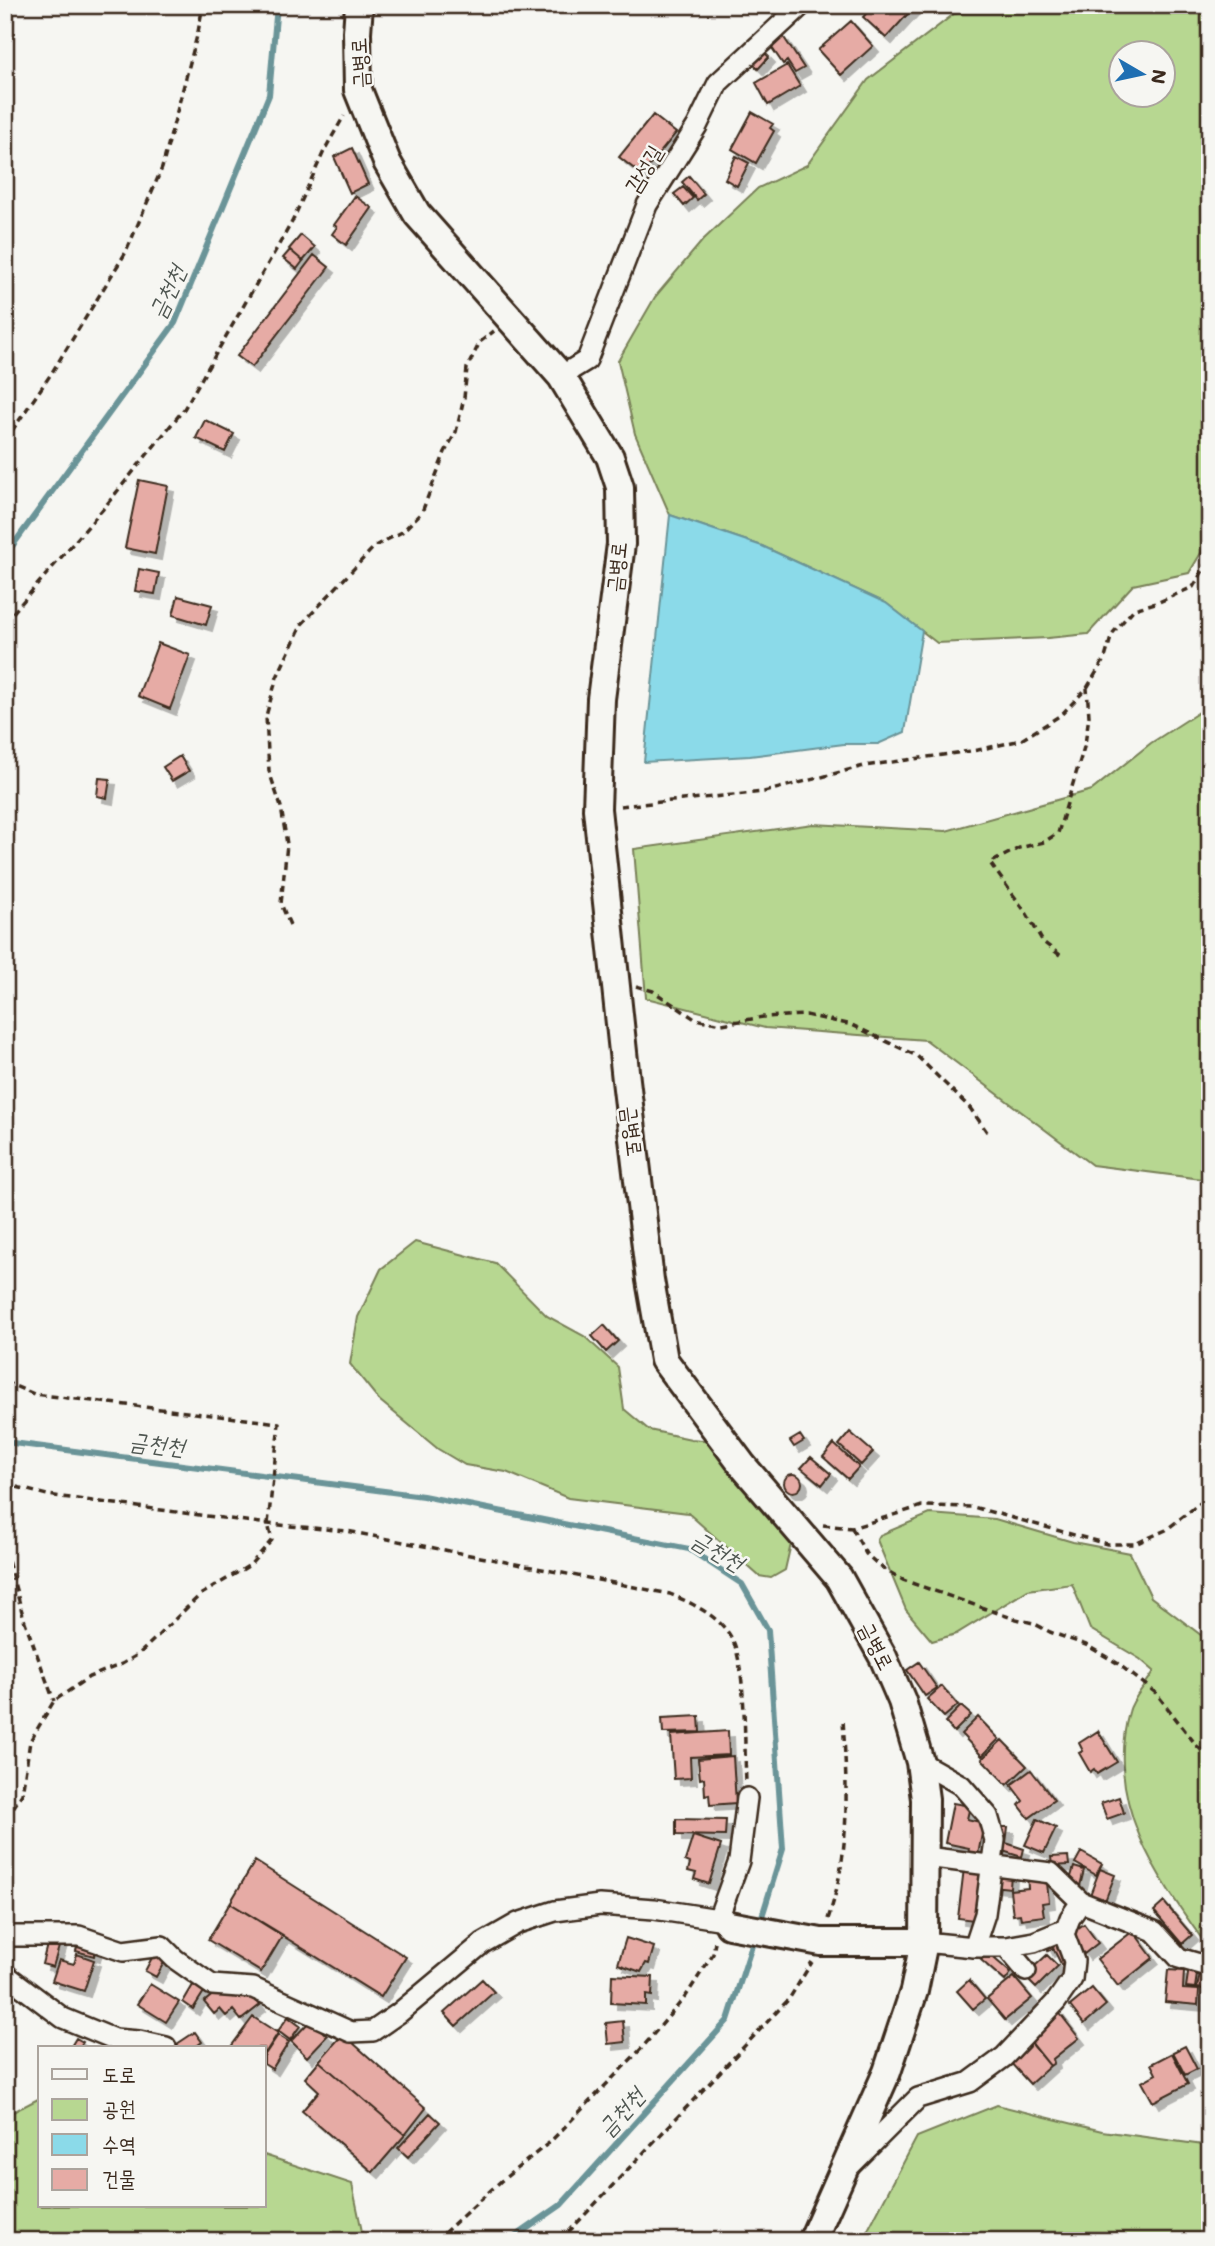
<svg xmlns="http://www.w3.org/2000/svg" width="1215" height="2246" font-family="Mali,'Poor Story',sans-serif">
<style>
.green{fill:#b7d791;stroke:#798058;stroke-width:2;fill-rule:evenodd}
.water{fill:#8bdae9;stroke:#6b9498;stroke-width:2}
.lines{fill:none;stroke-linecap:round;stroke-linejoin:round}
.stream{stroke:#6b9498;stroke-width:6}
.building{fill:#e6aba5;stroke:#3b2a1e;stroke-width:2;filter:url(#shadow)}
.street-casing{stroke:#3b2a1e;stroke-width:24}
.secondary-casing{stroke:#3b2a1e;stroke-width:32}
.path{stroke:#3b2a1e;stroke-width:3.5;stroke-dasharray:7 5;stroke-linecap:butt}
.street{stroke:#f6f6f2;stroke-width:19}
.secondary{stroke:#f6f6f2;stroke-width:26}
.labels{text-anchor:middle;stroke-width:5;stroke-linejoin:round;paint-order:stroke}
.street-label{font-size:21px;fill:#3b2a1e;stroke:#f6f6f2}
.water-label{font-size:23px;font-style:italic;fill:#4f5651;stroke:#f6f6f2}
</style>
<defs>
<filter id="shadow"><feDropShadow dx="6" dy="6" stdDeviation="0" flood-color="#0004"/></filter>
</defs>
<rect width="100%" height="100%" fill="#f6f6f2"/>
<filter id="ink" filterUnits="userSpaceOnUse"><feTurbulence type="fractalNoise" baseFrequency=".0143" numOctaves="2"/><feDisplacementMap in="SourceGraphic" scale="14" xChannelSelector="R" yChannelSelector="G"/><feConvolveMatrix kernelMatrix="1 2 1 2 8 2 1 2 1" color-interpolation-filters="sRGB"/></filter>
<g filter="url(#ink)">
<path class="green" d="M1001,5H1210V538L1189,573L1133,585L1088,634L1048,638L937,643L886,603L762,546L670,515L635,434L618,361L655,297L703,240L758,188L807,165L868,80L954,14ZM1120,52H1162V94H1120Z
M1210,705V1180L1092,1165L926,1040L765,1028L646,998L634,849L813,824L946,831L1092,790L1151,743Z
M415,1242L495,1263L547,1316L584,1336L618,1367L624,1409L649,1430L691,1439L714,1441L793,1535L785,1570L771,1578L759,1576L688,1513L568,1498L506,1472L465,1465L438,1449L379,1400L350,1364L358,1317L381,1269Z
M930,1514L995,1519L1073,1542L1130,1553L1151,1597L1210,1642V1947L1207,1946C1157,1876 1104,1803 1129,1712C1132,1698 1147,1684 1154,1671L1140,1659L1090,1629L1072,1584L1028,1590L956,1634L932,1641L906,1610L877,1540L880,1535Z
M40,2098V2206H264V2155L352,2184L364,2241H5V2116Z
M997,2105L1102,2131L1203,2145L1210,2161V2241H862L917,2137Z"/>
<path class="water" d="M670,515L762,546L886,603L922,631L905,732L878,744H844L750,756L644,762Z"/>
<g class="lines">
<path class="stream" d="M5,556L175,323L269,95L277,5
M5,1442L423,1496L689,1549L742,1584L768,1630L783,1849L759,1926
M509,2241L561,2205L728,2020L755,1936"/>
</g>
<path class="building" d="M874,5H916L886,38L863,17Z
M851,21L873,46L841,75L818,50Z
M783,36L804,68L795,73L787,61L783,64L770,45Z
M765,53L769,57L758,69L753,64Z
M787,65L800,86L768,105L756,83Z
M752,112L773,124L770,128L774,131L756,163L732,149Z
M653,115L676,133L642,175L619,157Z
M352,148L368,184L350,193L334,157Z
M736,156L749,163L737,186L725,179Z
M689,176L704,194L697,200L682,182Z
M683,187L693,198L684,206L674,194Z
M355,196L372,208L346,245L332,234L337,227L334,225Z
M301,235L315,247L303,261L289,249Z
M290,250L303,261L297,269L283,258Z
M314,255L329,267L252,367L237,356Z
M205,420L234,434L225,452L196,438Z
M139,480L168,486L155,554L125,548Z
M139,569L159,573L155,594L135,591Z
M178,596L212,605L206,625L173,615Z
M158,643L190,655L170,709L138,696Z
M180,756L189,771L172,781L163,767Z
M99,778L110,779L107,798L97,796Z
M604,1325L618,1341L606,1352L592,1336Z
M850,1432L873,1452L861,1465L839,1445Z
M800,1435L804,1441L794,1447L790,1441Z
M834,1444L859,1467L848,1479L823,1457Z
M811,1457L831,1474L822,1485L801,1468Z
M784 1483a9 9 0 1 1 18 0a9 9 0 1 1-18 0Z
M919,1662L937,1688L925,1696L907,1670Z
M942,1686L958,1705L944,1717L927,1699Z
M961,1706L971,1715L954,1732L945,1722Z
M699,1716L700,1732L663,1733L662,1718Z
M978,1717L999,1739L982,1756L961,1734Z
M728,1731L729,1755L690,1757L691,1778L674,1779L671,1735Z
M1098,1731L1117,1762L1097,1774L1094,1769L1090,1772L1079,1753L1083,1751L1079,1743Z
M1002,1740L1027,1766L1007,1785L982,1759Z
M733,1756L736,1803L710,1805L709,1794L705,1795L704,1778L700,1779L698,1759Z
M1031,1770L1054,1800L1029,1818L1019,1805L1023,1801L1011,1785Z
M1119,1797L1124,1813L1107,1819L1101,1803Z
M953,1803L970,1806L967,1819L984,1823L977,1860L967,1858L969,1848L945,1843Z
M676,1819L726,1820L725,1836L676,1835Z
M1037,1819L1056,1828L1044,1853L1025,1845Z
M999,1827H1008L1006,1843L1024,1849L1022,1857L996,1849Z
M693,1836L721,1845L709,1884L694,1879L696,1873L688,1871L690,1863L685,1861Z
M1081,1852L1102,1864L1096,1875L1075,1863Z
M1068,1856L1069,1865L1052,1866L1051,1857Z
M255,1861L406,1957L381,1997L230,1903Z
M1074,1867L1084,1870L1080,1886L1069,1883Z
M964,1868L987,1871L981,1921L958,1918Z
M1100,1869L1115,1875L1105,1901L1090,1895Z
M993,1872L1011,1874L1010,1888L992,1886Z
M1046,1873L1049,1902L1042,1903L1044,1916L1021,1919L1020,1914L1013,1915L1010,1890L1028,1888L1027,1875Z
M1164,1902L1192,1935L1182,1944L1154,1911Z
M230,1903L283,1935L261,1972L208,1940Z
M1084,1924L1098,1943L1084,1954L1070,1934Z
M1133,1931L1153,1958L1118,1986L1097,1959Z
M1061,1933L1073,1961L1062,1966L1053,1948L1048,1951L1043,1941Z
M49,1937L61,1940L53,1967L42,1964Z
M626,1938L654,1947L649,1964L646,1963L641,1972L618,1964Z
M78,1942L96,1947L94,1956L76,1951Z
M156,1950L167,1957L156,1977L145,1971Z
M988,1953L1011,1973L1005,1981L981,1960Z
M77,1954L94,1960L84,1991L52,1981L59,1960L74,1964Z
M1047,1955L1058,1966L1036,1988L1024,1976Z
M1189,1967L1198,1968L1195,1988L1186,1987Z
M1201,1969L1210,1971V1990L1197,1988Z
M1168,1970L1184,1971L1183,1989L1199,1990L1198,2005L1165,2002Z
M612,1975L653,1977L652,1996L646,1995V2005L611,2003Z
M1014,1977L1032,1998L1005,2020L987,1999Z
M482,1979L494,1992L456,2026L444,2013Z
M196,1980L207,1987L193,2009L183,2002Z
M969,1980L985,1999L973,2009L957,1991Z
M241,1983L260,2005L241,2020L233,2010L226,2016L220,2009L214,2014L204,2002L220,1989Z
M150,1984L179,2002L166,2022L137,2004Z
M1092,1988L1106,2005L1084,2024L1070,2006Z
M1058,2011L1079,2038L1053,2059L1054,2063L1050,2066L1026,2037Z
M253,2017L278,2033L264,2055V2048H230Z
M288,2017L300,2026L290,2040L278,2031Z
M311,2020L327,2036L307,2057L291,2041Z
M623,2021L625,2042L608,2044L606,2023Z
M195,2032L202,2042L194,2048H180L177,2044Z
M343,2034L426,2108L405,2135L319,2061Z
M278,2035L289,2042L272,2069L264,2064V2056Z
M76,2038L83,2042L79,2048H70Z
M1031,2042L1050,2066L1030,2084L1009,2061Z
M1185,2046L1197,2069L1185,2075L1173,2052Z
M1172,2053L1188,2084L1153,2102L1142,2082L1156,2074L1151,2064Z
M319,2061L405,2135L373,2172L302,2111L319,2091L305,2078Z
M430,2113L440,2122L408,2157L398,2148Z"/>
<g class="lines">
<defs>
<path id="street" d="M561,376L587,360L647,205L697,126L718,83L802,5
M920,1762L961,1785L988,1816L995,1840L985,1914L974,1947L924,1942
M926,1857L1051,1873L1081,1902L1154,1931L1179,1958L1210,1967
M718,1919L739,1861L747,1798
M5,1936H79L123,1951L162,1946L175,1959L212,1985L253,1988L351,2032L373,2031L399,2013L483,1943L518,1923L555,1911L600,1905L654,1909L718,1919L729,1925
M974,1947H1006L1026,1971
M1006,1947L1034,1942L1066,1929
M5,1974L63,2018L114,2039L139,2041L166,2047
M850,2166L918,2098L970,2082L1004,2057L1056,2002L1072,1979L1074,1961L1064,1934L1070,1918L1081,1902"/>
<path id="secondary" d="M359,5L357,32L358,90L387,162L417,214L561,376L610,457L620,487L621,544L601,699L597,809L626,1080L650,1280L664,1360L743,1466L839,1578L883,1657L902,1701L920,1762L925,1799L924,1942L914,1991L887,2072L812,2241
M729,1925L821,1942H924"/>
</defs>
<use href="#street" class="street-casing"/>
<use href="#secondary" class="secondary-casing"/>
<path class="path" d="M5,441L51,374L126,252L162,168L198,32L203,5
M5,622L103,509L184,409L292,222L325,149L344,116
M620,806L764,792L864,766L978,750L1021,740L1061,715L1087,688L1105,658L1112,634L1134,609L1159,602L1193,587L1210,559
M290,925L281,904L287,844L281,807L269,771L266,716L277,677L302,624L375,546L402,532L422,512L445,452L456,432L464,398L467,368L480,342L494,331
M1060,955L1043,942L1027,914L990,863L1019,848L1044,842L1058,833L1085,744L1089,716L1087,688
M636,986L653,991L695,1019L722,1024L763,1017L806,1015L852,1025L917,1056L970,1108L990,1136
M5,1382L34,1394L279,1423L268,1524L272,1540L250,1565L200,1595L139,1654L122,1664L89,1677L54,1701L30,1741L22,1794L5,1821
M5,1484L47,1495L268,1524L347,1531L670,1594C692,1603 719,1616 731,1637C747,1665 744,1747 746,1781
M823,1525L852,1528L922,1506L973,1507L1107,1544H1135L1166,1530L1204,1500L1210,1489
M852,1528L866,1554L881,1567L903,1580L1012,1618L1033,1623L1050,1632L1086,1645L1117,1663L1156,1693L1197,1746L1210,1758
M5,1550L24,1619L54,1701
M828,1919C851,1851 847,1790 843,1719
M435,2241L501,2181L550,2142L641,2049L686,1996L713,1954L715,1942
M560,2241L789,1999L812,1962"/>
<use href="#street" class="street"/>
<use href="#secondary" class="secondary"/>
</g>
</g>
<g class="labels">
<g class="street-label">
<text transform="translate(360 63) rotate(-93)" y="7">금병로</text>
<text transform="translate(644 169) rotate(-59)" y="7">감성길</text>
<text transform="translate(617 567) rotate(-84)" y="7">금병로</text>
<text transform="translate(632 1131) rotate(83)" y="7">금병로</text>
<text transform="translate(876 1646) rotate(63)" y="7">금병로</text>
</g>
<g class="water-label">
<text transform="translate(167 292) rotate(-65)" y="8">금천천</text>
<text transform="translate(157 1444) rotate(7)" y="8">금천천</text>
<text transform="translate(718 1551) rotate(31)" y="8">금천천</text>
<text transform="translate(621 2112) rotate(-48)" y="8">금천천</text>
</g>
</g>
<rect width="1215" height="2246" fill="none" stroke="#f6f6f2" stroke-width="28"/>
<rect x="14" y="14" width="1187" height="2218" fill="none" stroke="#3b2a1e" stroke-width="2.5" filter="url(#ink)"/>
<rect x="38" y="2046" width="228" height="161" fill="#f6f6f2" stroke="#aba49d" stroke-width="2"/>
<rect x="52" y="2069" width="35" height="10" fill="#f6f6f2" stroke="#aba49d" stroke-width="2"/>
<text x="102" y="2082" font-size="21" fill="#3b2a1e">도로</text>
<rect x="52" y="2099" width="35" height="21" fill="#b7d791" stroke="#aba49d" stroke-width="2"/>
<text x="102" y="2116" font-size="21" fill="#3b2a1e">공원</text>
<rect x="52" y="2134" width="35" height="21" fill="#8bdae9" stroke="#aba49d" stroke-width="2"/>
<text x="102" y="2152" font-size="21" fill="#3b2a1e">수역</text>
<rect x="52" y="2169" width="35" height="21" fill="#e6aba5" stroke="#aba49d" stroke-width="2"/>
<text x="102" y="2186" font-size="21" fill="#3b2a1e">건물</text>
<g transform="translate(1142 74) rotate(99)"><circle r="33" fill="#f6f6f2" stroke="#aba49d" stroke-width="2"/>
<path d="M0-5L12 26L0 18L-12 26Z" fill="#1f6fb2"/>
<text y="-10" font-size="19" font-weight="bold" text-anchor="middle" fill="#3b2a1e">N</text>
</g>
</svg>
